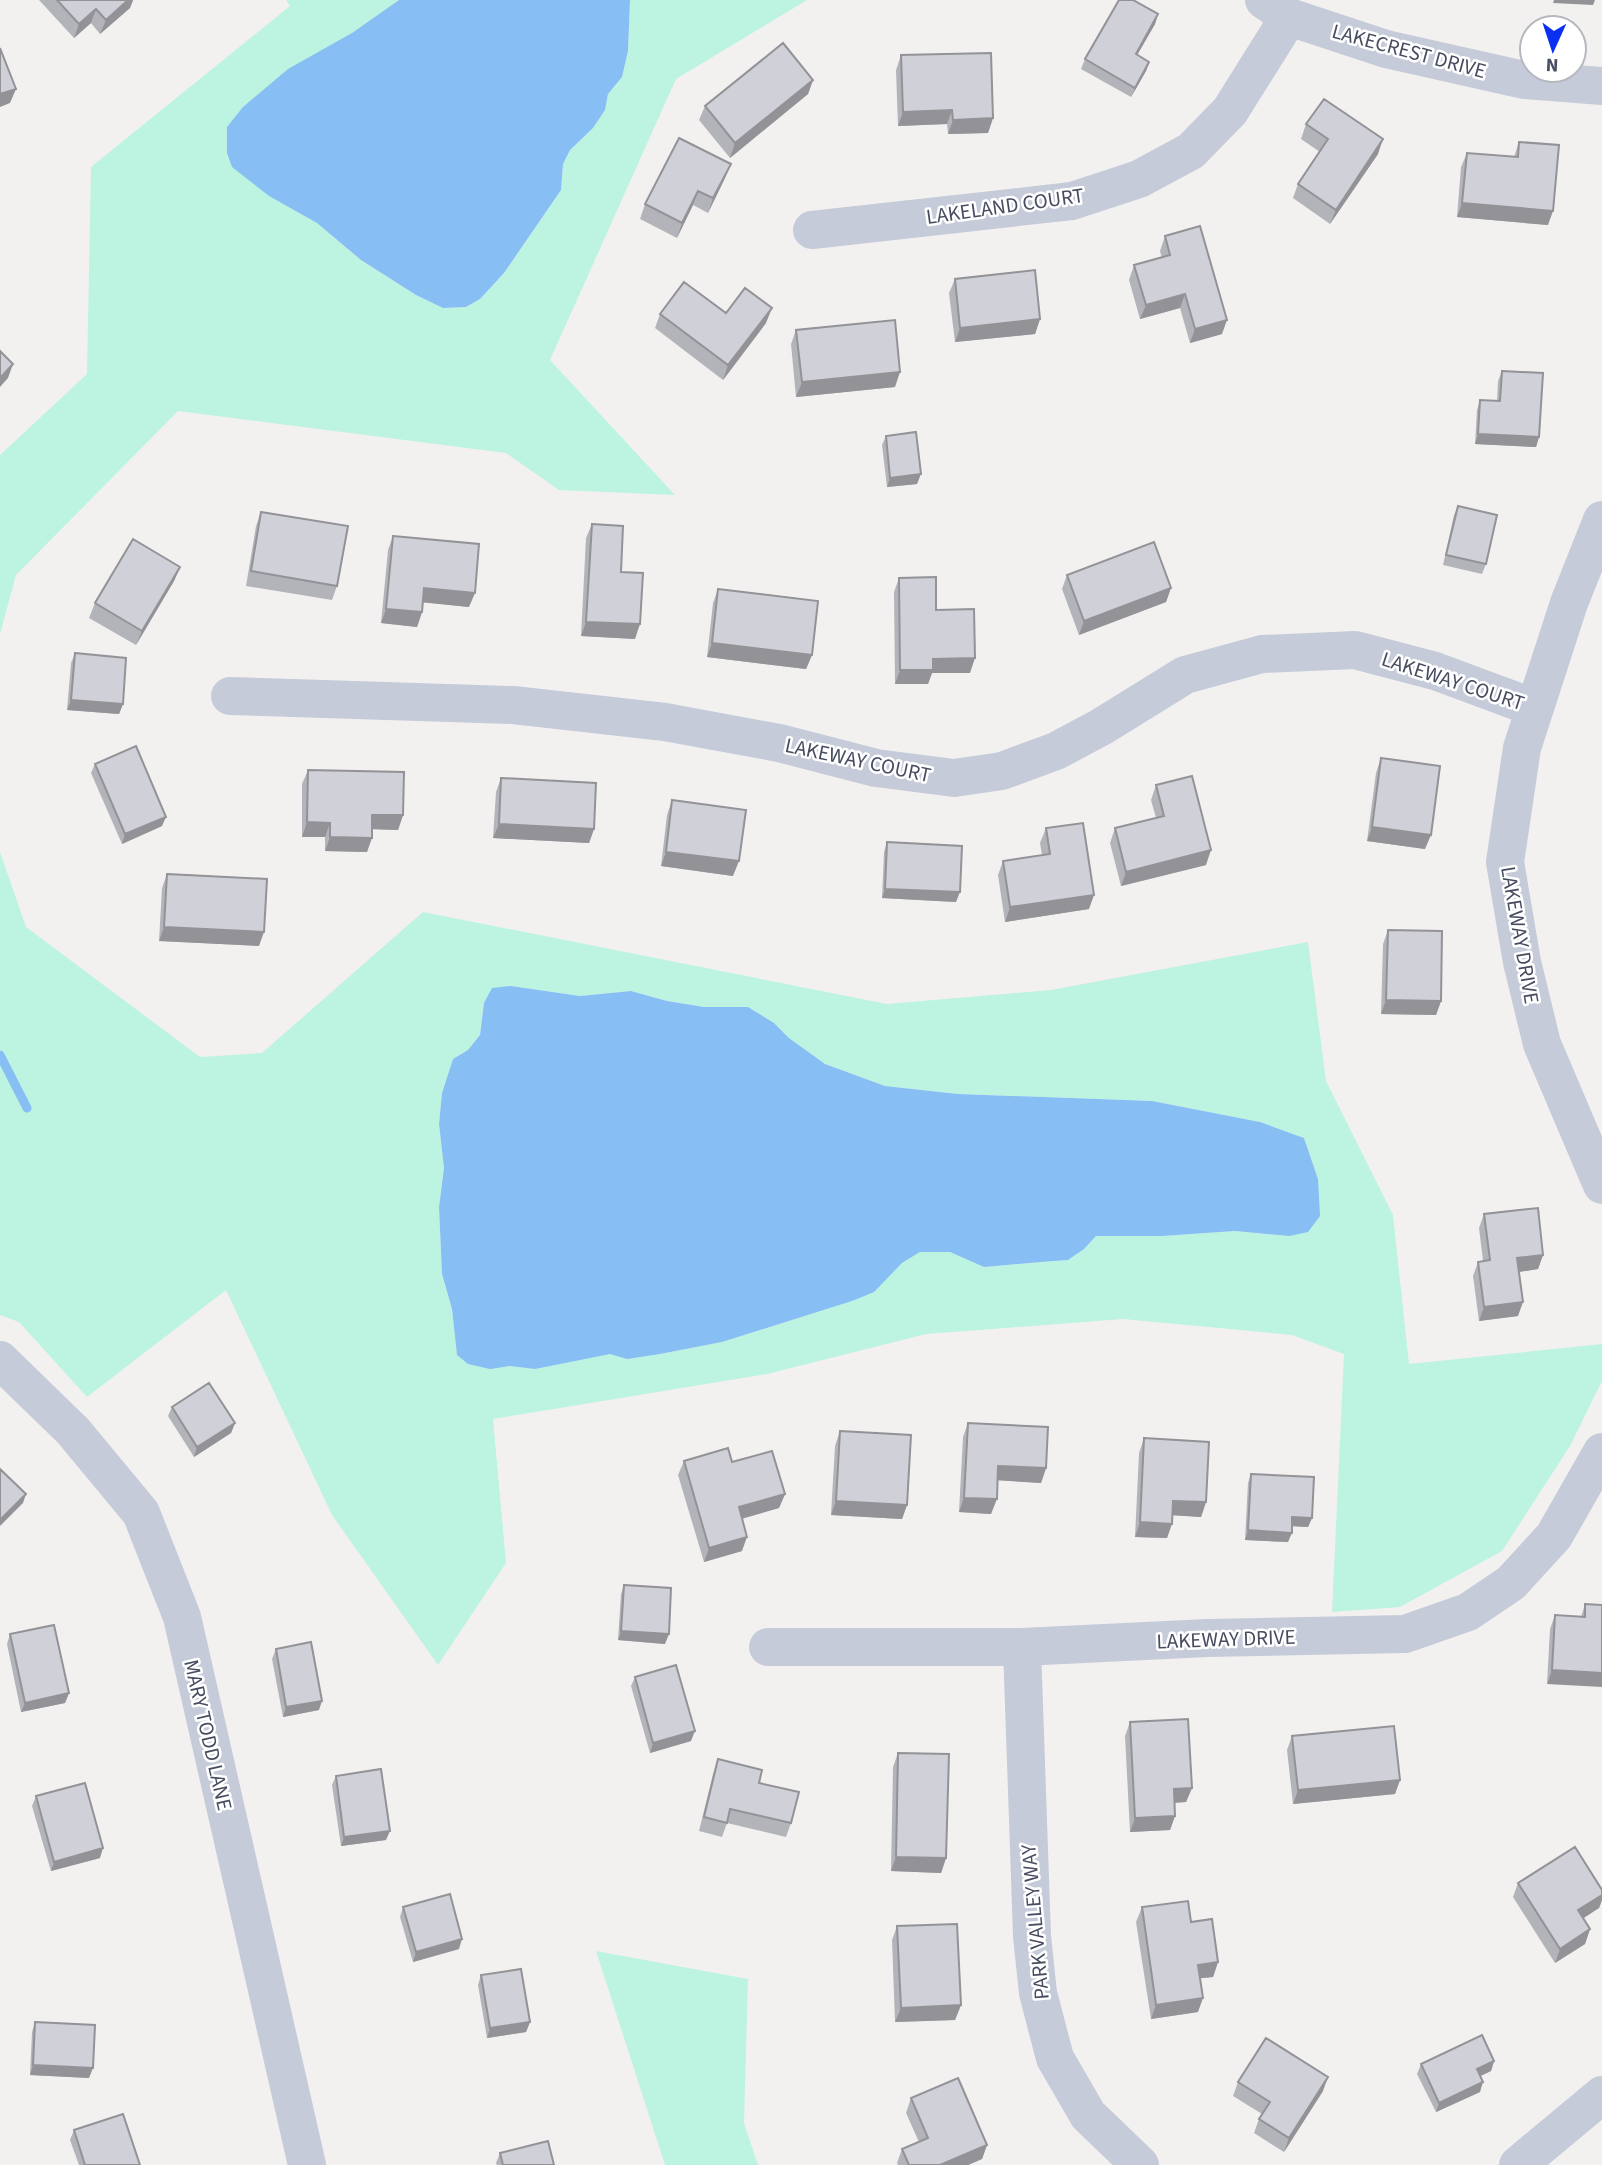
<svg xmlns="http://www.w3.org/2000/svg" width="1602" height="2165" font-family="'Source Sans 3',sans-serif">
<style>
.green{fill:#bdf3e1;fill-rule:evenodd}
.water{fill:#87bef3}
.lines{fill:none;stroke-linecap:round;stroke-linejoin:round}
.stream{stroke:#87bef3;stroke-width:9}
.minor{stroke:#c6cbd9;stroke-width:38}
.wall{fill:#b3b4ba}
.shaded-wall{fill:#929297}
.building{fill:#d0d1d8;stroke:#929297;stroke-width:2}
.labels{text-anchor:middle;stroke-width:5;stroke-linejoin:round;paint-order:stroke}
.street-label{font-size:21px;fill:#474d60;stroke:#fff}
</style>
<rect width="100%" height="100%" fill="#f3f1f0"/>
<path class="green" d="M286,0H399L352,33L269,196L317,223L361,260L416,295L443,308L466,307L480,299L504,273L561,190L563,164L570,150L593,128L605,110L608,94L622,77L628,51L630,0H807L676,79L550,360L675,495L559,490L506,453L178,411L16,575L0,634V455L87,374L91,167L290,6Z
M0,852L26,927L200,1057L262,1053L423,912L887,1004L1051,990L1308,942L1326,1081L1393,1215L1409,1364L1602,1344V1381L1570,1446L1502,1551L1400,1607L1332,1612L1344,1354L1292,1335L1123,1319L926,1334L767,1374L493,1419L506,1563L438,1665L332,1515L226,1290L87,1397L19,1322L0,1315ZM511,986L580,996L631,991L667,1001L704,1007H748L774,1023L789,1038L825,1064L885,1086L958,1094L1152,1101L1260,1122L1304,1138L1318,1179L1289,1236L1235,1231L1162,1236H1096L1084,1249L1068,1260L1041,1262L984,1267L950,1252H920L902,1263L889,1276L852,1301L722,1342L660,1354L627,1359L610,1353L535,1369L510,1366L490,1368L457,1355L452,1309L442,1274L439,1207L444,1168L439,1124L442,1093L453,1059L468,1050L480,1035L484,1003Z
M596,1951L748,1979L744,2123L758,2165H665Z"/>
<path class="water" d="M399,0H630L628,51L622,77L608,94L605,110L593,128L570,150L563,164L561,190L504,273L480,299L466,307L443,308L416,295L361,260L317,223L269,196L232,167L227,153V127L243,107L288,69L352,33Z
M511,986L580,996L631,991L667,1001L704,1007H748L774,1023L789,1038L825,1064L885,1086L958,1094L1152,1101L1260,1122L1304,1138L1318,1179L1320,1216L1308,1232L1289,1236L1235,1231L1162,1236H1096L1084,1249L1068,1260L1041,1262L984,1267L950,1252H920L902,1263L874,1292L852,1301L722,1342L660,1354L627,1359L610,1354L535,1369L510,1366L490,1369L468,1364L457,1355L452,1309L442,1274L439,1207L444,1168L439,1124L442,1093L453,1059L468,1050L480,1035L484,1003L492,988Z"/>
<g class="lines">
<path class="stream" d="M0,1055L27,1108"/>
<path class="minor" d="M1264,0L1289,17L1386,49L1524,80L1602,86
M812,230L1072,201L1139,179L1191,151L1230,111L1289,17
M1602,520L1569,603L1522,748L1505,862L1522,962L1542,1044L1602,1185
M230,696L513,705L665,722L779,743L876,768L954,778L1002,771L1056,751L1101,727L1185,675L1262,654L1355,650L1435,671L1535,708
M0,1360L73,1431L141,1513L182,1617L307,2165
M768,1647H1022L1207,1638L1405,1634L1468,1612L1511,1583L1554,1536L1602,1452
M1022,1647L1032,1936L1038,1993L1055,2058L1088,2115L1140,2165
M1518,2165L1602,2095"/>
</g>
<path class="wall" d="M39,0H133L130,8L100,34L91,23L74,38Z
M1158,14L1155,24L1137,55L1149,62L1146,71L1131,97L1081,69L1085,59Z
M901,55L993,118L988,133L948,134L947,124L898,126L896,70Z
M813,80L808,94L730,158L699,120L705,106Z
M1306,124L1378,154L1330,224L1293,198L1298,184L1320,152L1301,139Z
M1519,142L1548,225L1457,217L1461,167L1467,153L1514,157Z
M725,178L708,213L693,205L677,238L640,219L645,204Z
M1165,236L1222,334L1190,343L1180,308L1140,319L1129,280L1134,265L1162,258L1160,251Z
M955,279L1040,319L1035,334L955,342L949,293Z
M726,313L766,323L723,380L655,328L660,314Z
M796,330L895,387L796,397L791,344Z
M1502,371L1539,437L1536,447L1475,444L1477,410L1480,400L1497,401L1498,381Z
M886,436L917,484L887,487L882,445Z
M1458,506L1486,564L1482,574L1443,565L1454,515Z
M261,512L337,586L332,600L246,586L256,526Z
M592,524L621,572L635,639L581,636L586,538Z
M393,536L469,607L423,602L422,612L417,627L381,623L388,550Z
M180,567L174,581L136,645L89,618L95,603Z
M1067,575L1171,588L1166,602L1079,635L1062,589Z
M899,578L936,610L970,673H932L928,684H895L894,592Z
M718,589L812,655L806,669L707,657L713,603Z
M75,653L123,704L119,714L67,710L71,663Z
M1381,758L1425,849L1367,841L1376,773Z
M95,764L162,826L122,844L91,773Z
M308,770L403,815L398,830L372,829L367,852L325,851V837H302V784Z
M501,778L594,829L589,843L493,838L496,792Z
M1156,785L1206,865L1121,886L1110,843L1115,828L1156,818L1151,800Z
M672,800L733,876L661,866L667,815Z
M1046,828L1089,909L1005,922L998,875L1003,861L1042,855L1040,843Z
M887,842L956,902L882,898L884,852Z
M167,874L259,946L159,941L162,888Z
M1388,930L1441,1001L1436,1015L1381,1014L1383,944Z
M1484,1214L1543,1255L1538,1269L1519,1272L1518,1316L1479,1321L1473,1276L1478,1262L1483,1261L1479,1228Z
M172,1407L235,1423L231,1433L194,1457L168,1416Z
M968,1423L1046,1468L1041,1483L998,1480L991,1514L959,1512L963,1437Z
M840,1431L907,1505L902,1519L831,1515L835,1446Z
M1144,1438L1206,1502L1201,1517L1173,1515L1167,1538L1135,1537L1139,1453Z
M684,1461L732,1462L785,1494L779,1508L742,1519V1551L704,1562L678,1475Z
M1251,1474L1312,1518L1308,1527L1292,1526L1288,1542L1245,1540L1248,1483Z
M624,1585L665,1644L618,1640L621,1594Z
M1585,1604L1602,1605L1547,1684L1550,1629L1555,1615L1581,1617Z
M10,1634L69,1693L65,1703L21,1712L7,1644Z
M276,1649L319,1710L283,1717L272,1659Z
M635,1677L691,1741L650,1753L631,1686Z
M1130,1722L1192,1788L1186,1802L1174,1803L1175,1816L1170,1830L1130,1832L1125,1736Z
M1292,1736L1400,1780L1395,1794L1293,1804L1287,1750Z
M898,1753L946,1858L941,1873L891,1871L893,1767Z
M718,1759L759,1783L791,1823L786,1837L727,1823L722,1837L699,1831L713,1774Z
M336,1776L386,1840L341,1846L332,1785Z
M36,1796L100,1858L51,1871L32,1806Z
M1518,1883L1602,1890V1900L1599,1908L1583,1918L1590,1929L1585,1944L1555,1963L1513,1897Z
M403,1907L459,1949L413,1962L400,1917Z
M1142,1907L1191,1922L1218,1962L1213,1977L1200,1978L1198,2012L1151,2019L1136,1922Z
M897,1926L961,2005L955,2020L895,2022L892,1940Z
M481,1975L530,2022L526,2032L487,2038L478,1985Z
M35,2022L89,2078L30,2075L32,2032Z
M1494,2061L1491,2071L1480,2076V2092L1436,2112L1417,2074L1421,2064Z
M1238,2082L1323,2091L1284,2152L1254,2133L1259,2119L1262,2114L1233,2096Z
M911,2098L987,2145L982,2159L968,2165H898L897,2163L902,2149L919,2142L906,2113Z
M74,2130L140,2165H79L70,2140Z
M500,2153L554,2165H497L496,2163Z"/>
<path class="shaded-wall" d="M128,0H133L130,8L100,34L106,20Z
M1554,0H1595L1593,5L1553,3Z
M96,9L91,23L74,38L79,24Z
M1158,14L1155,24L1132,64L1136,54Z
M1149,62L1146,71L1131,97L1135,88Z
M813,80L808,94L730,158L735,143Z
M16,89L10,103L0,107V94Z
M952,110L947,124L898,126L903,112Z
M993,118L988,133L948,134L953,120Z
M1383,139L1378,154L1330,224L1336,210Z
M731,164L725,178L708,213L713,198Z
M698,191L693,205L677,238L682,223Z
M1462,203L1553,211L1548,225L1457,217Z
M1185,294L1180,308L1140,319L1146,305Z
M772,308L766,323L723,380L728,365Z
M1040,319L1035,334L955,342L960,328Z
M1227,320L1222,334L1190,343L1195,329Z
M13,364L8,378L0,387V378Z
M900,372L895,387L796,397L802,382Z
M1478,434L1539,437L1536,447L1475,444Z
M921,474L917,484L887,487L890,478Z
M180,567L174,581L136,645L142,631Z
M424,588L475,593L469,607L419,602Z
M1171,588L1166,602L1079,635L1084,621Z
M386,609L422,612L417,627L381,623Z
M586,622L640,624L635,639L581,636Z
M712,643L812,655L806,669L707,657Z
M975,658L970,673H932L928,684H895L900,670L933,659Z
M71,700L123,704L119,714L67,710Z
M372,815H403L398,830L367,829Z
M166,817L162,826L122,844L125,834Z
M307,822L330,823L325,837H302Z
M499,824L594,829L589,843L493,838Z
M1372,827L1431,835L1425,849L1367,841Z
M330,837L372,838L367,852L325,851Z
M1211,850L1206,865L1121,886L1126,872Z
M666,852L739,861L733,876L661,866Z
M885,889L960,892L956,902L882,898Z
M1094,895L1089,909L1005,922L1010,907Z
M164,927L264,932L259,946L159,941Z
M1386,1000L1441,1001L1436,1015L1381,1014Z
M1543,1255L1538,1269L1512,1273L1517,1258Z
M1523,1302L1518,1316L1479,1321L1484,1307Z
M235,1423L231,1433L194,1457L197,1447Z
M998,1466L1046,1468L1041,1483L993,1480Z
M26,1494L23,1503L0,1526V1520Z
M785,1494L779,1508L733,1521L739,1507Z
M964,1498L997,1499L991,1514L959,1512Z
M836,1501L907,1505L902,1519L831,1515Z
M1173,1501L1206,1502L1201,1517L1168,1515Z
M1292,1517L1312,1518L1308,1527L1289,1526Z
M1140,1522L1172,1524L1167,1538L1135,1537Z
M1248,1530L1292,1533L1288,1542L1245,1540Z
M747,1537L742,1551L704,1562L709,1548Z
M621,1631L669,1634L665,1644L618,1640Z
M1552,1670L1602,1673V1687L1547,1684Z
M69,1693L65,1703L21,1712L25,1703Z
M322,1701L319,1710L283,1717L286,1707Z
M695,1731L691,1741L650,1753L653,1743Z
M1400,1780L1395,1794L1293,1804L1298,1790Z
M1192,1788L1186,1802L1169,1803L1174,1789Z
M1175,1816L1170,1830L1130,1832L1135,1818Z
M390,1831L386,1840L341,1846L344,1837Z
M103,1848L100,1858L51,1871L54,1862Z
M896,1857L946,1858L941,1873L891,1871Z
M1602,1895V1900L1599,1908L1573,1925L1578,1910Z
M1590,1929L1585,1944L1555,1963L1560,1949Z
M462,1939L459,1949L413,1962L416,1952Z
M1218,1962L1213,1977L1193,1979L1198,1965Z
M1203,1998L1198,2012L1151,2019L1156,2005Z
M961,2005L955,2020L895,2022L901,2008Z
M530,2022L526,2032L487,2038L490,2028Z
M1494,2061L1491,2071L1474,2079L1477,2069Z
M33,2065L93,2068L89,2078L30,2075Z
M1328,2077L1323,2091L1284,2152L1289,2138Z
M1483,2082L1480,2092L1436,2112L1439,2103Z
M987,2145L982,2159L968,2165H940Z"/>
<path class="building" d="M57,0H128L106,20L96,9L79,24Z
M1119,0H1133L1158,14L1136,54L1149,62L1135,88L1085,59Z
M783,43L813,80L735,143L705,106Z
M0,48L16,89L0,94Z
M991,53L993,118L953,120L952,110L903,112L901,55Z
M1324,99L1383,139L1336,210L1298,184L1328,139L1306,124Z
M679,138L731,164L713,198L698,191L682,223L645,204Z
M1519,142L1559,145L1553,211L1462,203L1467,153L1518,157Z
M1200,226L1227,320L1195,329L1185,294L1146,305L1134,265L1170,255L1165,236Z
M1035,270L1040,319L960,328L955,279Z
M684,282L726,313L745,288L772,308L728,365L660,314Z
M895,320L900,372L802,382L796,330Z
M0,351L13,364L0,378Z
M1502,371L1543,373L1539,437L1478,434L1480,400L1500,401Z
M916,432L921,474L890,478L886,436Z
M1458,506L1497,515L1486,564L1446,555Z
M261,512L348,526L337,586L251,571Z
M592,524L623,526L621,572L643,573L640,624L586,622Z
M393,536L479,544L475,593L424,588L422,612L386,609Z
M133,539L180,567L142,631L95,603Z
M1154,542L1171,588L1084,621L1067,575Z
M936,577V610L974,609L975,658L933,659V670H900L899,578Z
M718,589L818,601L812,655L712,643Z
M75,653L126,658L123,704L71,700Z
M136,746L166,817L125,834L95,764Z
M1381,758L1440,766L1431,835L1372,827Z
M308,770L404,772L403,815H372V838L330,837V823L307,822Z
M1192,776L1211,850L1126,872L1115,828L1164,816L1156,785Z
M501,778L596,783L594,829L499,824Z
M672,800L746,810L739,861L666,852Z
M1083,823L1094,895L1010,907L1003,861L1050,854L1046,828Z
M887,842L962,846L960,892L885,889Z
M167,874L267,879L264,932L164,927Z
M1388,930L1442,931L1441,1001L1386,1000Z
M1538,1208L1543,1255L1517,1258L1523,1302L1484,1307L1478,1262L1490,1260L1484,1214Z
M209,1383L235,1423L197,1447L172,1407Z
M968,1423L1048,1427L1046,1468L998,1466L997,1499L964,1498Z
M840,1431L911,1435L907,1505L836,1501Z
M1144,1438L1209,1442L1206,1502L1173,1501L1172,1524L1140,1522Z
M728,1448L732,1462L772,1451L785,1494L739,1507L747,1537L709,1548L684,1461Z
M0,1469L26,1494L0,1520Z
M1251,1474L1314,1477L1312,1518L1292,1517V1533L1248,1530Z
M624,1585L671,1588L669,1634L621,1631Z
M1585,1604L1602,1605V1673L1552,1670L1555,1615L1585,1617Z
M54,1625L69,1693L25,1703L10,1634Z
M311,1642L322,1701L286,1707L276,1649Z
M676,1665L695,1731L653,1743L635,1677Z
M1188,1719L1192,1788L1174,1789L1175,1816L1135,1818L1130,1722Z
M1394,1726L1400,1780L1298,1790L1292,1736Z
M898,1753L949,1754L946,1858L896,1857Z
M718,1759L762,1770L759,1783L799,1792L791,1823L730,1809L727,1823L704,1817Z
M381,1769L390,1831L344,1837L336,1776Z
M85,1783L103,1848L54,1862L36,1796Z
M1575,1847L1602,1890V1895L1578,1910L1590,1929L1560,1949L1518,1883Z
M450,1894L462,1939L416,1952L403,1907Z
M1188,1901L1191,1922L1212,1919L1218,1962L1198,1965L1203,1998L1156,2005L1142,1907Z
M957,1924L961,2005L901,2008L897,1926Z
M521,1969L530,2022L490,2028L481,1975Z
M35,2022L95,2025L93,2068L33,2065Z
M1482,2035L1494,2061L1477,2069L1483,2082L1439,2103L1421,2064Z
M1266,2038L1328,2077L1289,2138L1259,2119L1270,2102L1238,2082Z
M958,2078L987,2145L940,2165H909L902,2149L928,2138L911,2098Z
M123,2114L140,2165H85L74,2130Z
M548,2141L554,2165H503L500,2153Z"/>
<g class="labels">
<g class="street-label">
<text transform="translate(1409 51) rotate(15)" y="7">LAKECREST DRIVE</text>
<text transform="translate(1005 206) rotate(-8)" y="7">LAKELAND COURT</text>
<text transform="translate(1453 681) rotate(18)" y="7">LAKEWAY COURT</text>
<text transform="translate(858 760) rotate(12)" y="7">LAKEWAY COURT</text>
<text transform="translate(1520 935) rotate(80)" y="7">LAKEWAY DRIVE</text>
<text transform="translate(1226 1639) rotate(-2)" y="7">LAKEWAY DRIVE</text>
<text transform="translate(208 1735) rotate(77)" y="7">MARY TODD LANE</text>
<text transform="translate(1035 1922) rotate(-95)" y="7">PARK VALLEY WAY</text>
</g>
</g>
<g transform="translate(1553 49) rotate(183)"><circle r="33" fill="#ffffff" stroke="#b5b8bf" stroke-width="2"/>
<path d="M0-5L12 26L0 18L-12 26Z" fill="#0b30f2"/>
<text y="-10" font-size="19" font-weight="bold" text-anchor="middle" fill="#474d60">N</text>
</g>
</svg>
